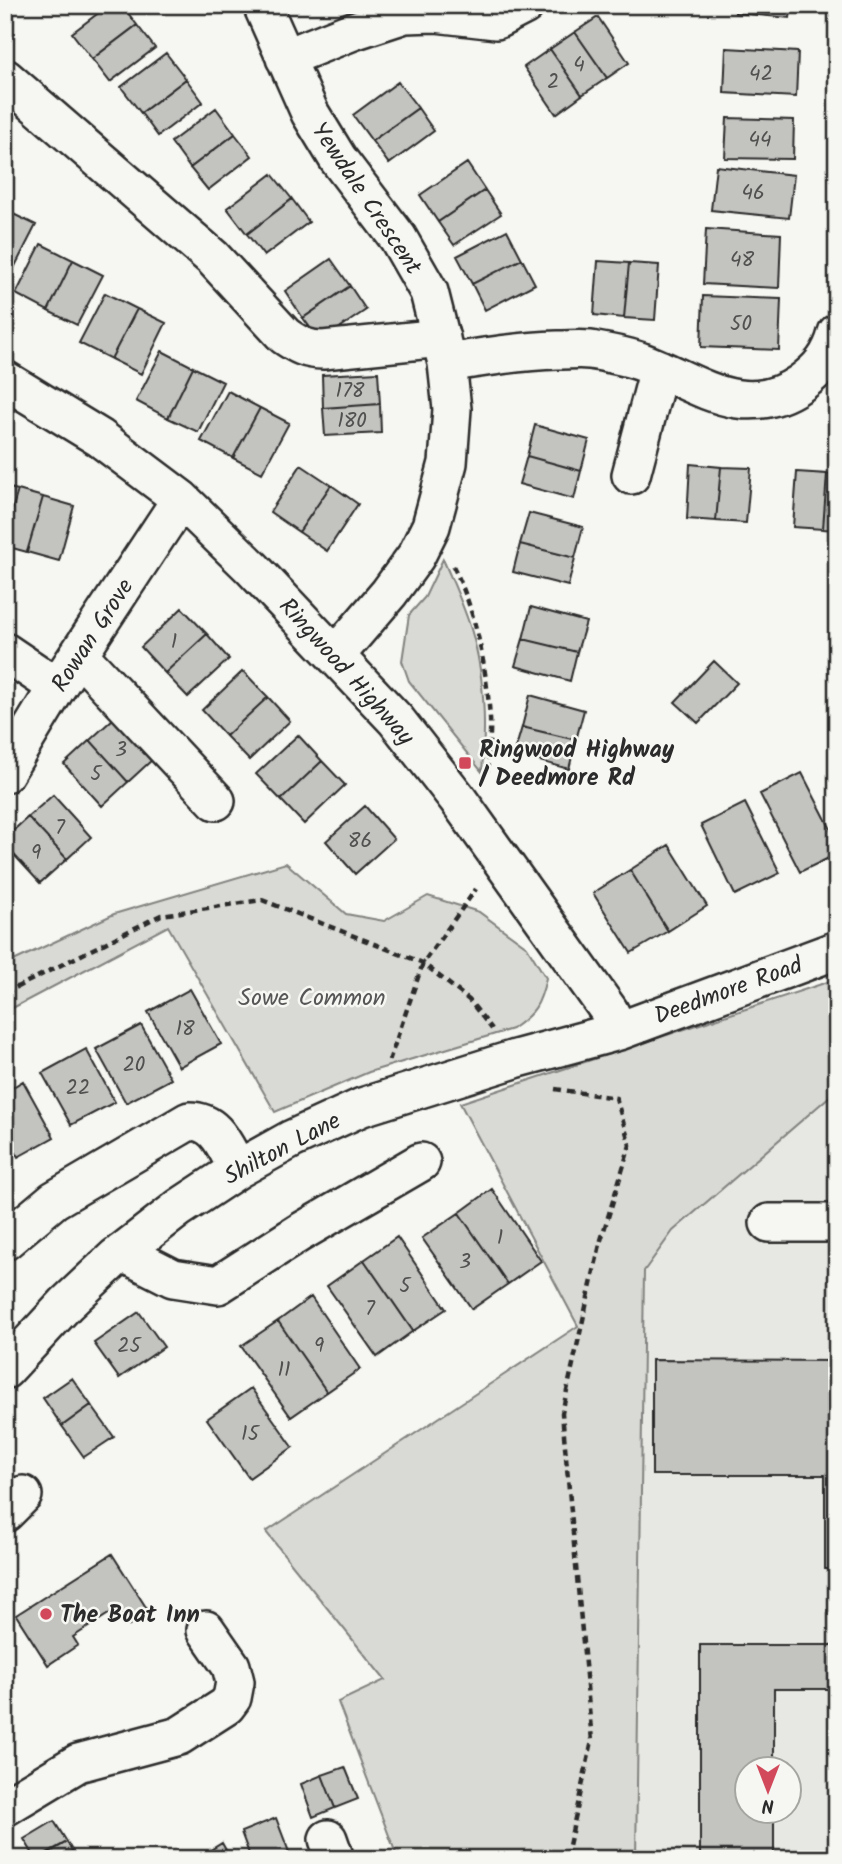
<svg xmlns="http://www.w3.org/2000/svg" width="842" height="1864" font-family="Kalam,sans-serif">
<style>
.built{fill:#e7e7e3;fill-rule:evenodd}
.green{fill:#d9d9d5;stroke:#828280;stroke-width:2}
.building{fill:#c3c3c0;stroke:#2b2b2b;stroke-width:2}
.lines{fill:none;stroke-linecap:round;stroke-linejoin:round}
.minor-casing{stroke:#2b2b2b;stroke-width:42}
.path{stroke:#2b2b2b;stroke-width:4.5;stroke-dasharray:7 5;stroke-linecap:butt}
.minor{stroke:#f6f6f2;stroke-width:37}
.poi-dot{fill:#d1495b;stroke:#f6f6f2;stroke-width:2.5}
.labels{text-anchor:middle;stroke-width:5;stroke-linejoin:round;paint-order:stroke}
.number-label{font-size:21px;fill:#515150}
.street-label{font-size:24px;fill:#2b2b2b;stroke:#f6f6f2}
.poi-label{font-size:24px;font-weight:bold;fill:#2b2b2b;stroke:#f6f6f2;text-anchor:start}
.park-label{font-size:24px;fill:#565656;stroke:#f6f6f2}
</style>
<rect width="100%" height="100%" fill="#f6f6f2"/>
<filter id="ink" filterUnits="userSpaceOnUse"><feTurbulence type="fractalNoise" baseFrequency=".0143" numOctaves="2"/><feDisplacementMap in="SourceGraphic" scale="14" xChannelSelector="R" yChannelSelector="G"/><feConvolveMatrix kernelMatrix="1 2 1 2 8 2 1 2 1" color-interpolation-filters="sRGB"/></filter>
<g filter="url(#ink)">
<path class="built" d="M837,1090V1859H636L644,1270L673,1232ZM748,1770H790V1812H748Z"/>
<path class="green" d="M443,559C454,585 466,610 473,636C485,680 486,726 482,772L409,681L402,661L409,615L425,597Z
M286,863L346,914L384,921L428,896L479,912L527,947L546,978C540,1005 535,1013 512,1029L369,1072L275,1112L168,926L5,1012V965L114,914Z
M837,979V1090L673,1231L644,1271L636,1859H398L338,1702L385,1680L266,1532L578,1326L460,1103Z"/>
<path class="building" d="M109,5H122L137,25L92,59L72,33Z
M736,5H792L790,18L735,13Z
M598,17L629,63L607,78L575,32Z
M137,25L155,48L110,82L92,59Z
M575,32L607,78L582,95L550,49Z
M726,48L798,52L796,97L724,93Z
M550,49L582,95L556,114L524,67Z
M166,53L186,79L141,113L121,87Z
M186,79L203,102L158,136L141,113Z
M398,82L418,108L372,141L353,115Z
M216,108L235,134L190,168L171,142Z
M418,108L434,131L389,164L372,141Z
M727,118L794,120L793,159L725,158Z
M235,134L252,156L208,190L190,168Z
M467,163L485,190L438,222L420,195Z
M716,166L794,175L789,218L711,210Z
M272,174L292,199L247,234L227,208Z
M485,190L501,214L454,245L438,222Z
M292,199L309,222L264,256L247,234Z
M9,212L36,225L10,276L5,274V219Z
M706,229L781,234L779,288L703,284Z
M507,230L522,259L472,284L457,256Z
M41,244L73,260L48,311L16,294Z
M331,259L350,286L303,318L285,291Z
M522,259L535,284L485,310L472,284Z
M73,260L103,275L77,325L48,311Z
M598,261L629,263L624,318L594,315Z
M629,263L659,265L655,320L624,318Z
M350,286L366,310L320,341L303,318Z
M105,293L137,309L111,359L79,343Z
M703,296L781,299L779,350L701,347Z
M137,309L166,323L141,374L111,359Z
M162,351L193,367L168,418L136,401Z
M193,367L223,382L198,432L168,418Z
M378,372L380,404L323,408L322,375Z
M228,391L260,408L233,458L201,441Z
M380,404L381,433L325,436L323,408Z
M260,408L289,423L262,473L233,458Z
M535,425L589,440L581,471L527,456Z
M527,456L581,471L574,499L519,484Z
M690,464L721,467L716,521L687,519Z
M301,465L331,485L299,532L270,512Z
M721,467L751,468L746,523L716,521Z
M797,472L827,474L823,529L793,527Z
M827,474L837,475V530L823,529Z
M331,485L358,504L327,551L299,532Z
M5,487L18,490L5,534Z
M18,490L43,497L27,552L5,546V534Z
M43,497L74,506L59,561L27,552Z
M529,513L583,527L575,558L520,544Z
M520,544L575,558L568,586L513,572Z
M531,607L586,622L577,652L523,639Z
M182,608L207,634L165,673L141,647Z
M207,634L229,659L188,697L165,673Z
M523,639L577,652L570,681L515,666Z
M714,661L737,683L698,723L675,702Z
M243,671L268,697L226,736L202,710Z
M530,695L584,710L576,740L522,727Z
M268,697L290,721L249,760L226,736Z
M114,718L153,759L128,782L90,740Z
M522,727L576,740L569,769L514,754Z
M298,735L322,761L281,800L256,774Z
M90,740L128,782L102,806L64,764Z
M322,761L345,785L304,824L281,800Z
M802,773L837,841V854L800,872L760,794Z
M53,795L91,837L67,859L28,817Z
M745,803L780,873L735,895L701,825Z
M365,806L394,839L355,874L326,841Z
M28,817L67,859L40,883L5,845V838Z
M669,845L707,906L668,931L630,870Z
M630,870L668,931L631,953L593,893Z
M190,989L221,1044L179,1067L148,1012Z
M141,1025L171,1079L126,1103L96,1049Z
M86,1049L115,1102L71,1125L42,1073Z
M23,1081L54,1137L18,1157L5,1133V1092Z
M492,1189L541,1261L508,1284L459,1213Z
M459,1213L508,1284L472,1309L422,1238Z
M397,1237L446,1309L413,1331L364,1260Z
M364,1260L413,1331L377,1357L327,1286Z
M311,1297L360,1369L327,1392L278,1321Z
M139,1312L164,1347L119,1378L94,1343Z
M278,1321L327,1392L291,1417L241,1346Z
M652,1360L837,1361V1569H825V1475H652Z
M72,1378L91,1405L62,1426L43,1398Z
M251,1388L293,1447L249,1478L207,1419Z
M91,1405L114,1437L84,1457L62,1426Z
M112,1554L149,1612L129,1625L118,1608L73,1637L78,1645L48,1665L16,1615Z
M700,1645H837V1689H774V1770H748V1812H774V1859H700Z
M345,1767L358,1799L335,1808L322,1775Z
M322,1775L335,1808L313,1817L301,1784Z
M276,1818L289,1852L272,1859H251L241,1832Z
M54,1821L67,1842L36,1859L24,1839Z
M67,1842L77,1859H39Z
M222,1843L231,1859H202L201,1856Z"/>
<g class="lines">
<defs>
<path id="minor" d="M262,5L310,113L338,159L398,238L429,292L447,363L452,409L448,463L431,526L416,556L389,593L335,656
M285,58L353,31L405,14L435,13L496,20L525,5
M5,78L213,258L285,336C298,345 307,350 323,350L441,338
M447,363C484,357 521,351 558,350C569,350 580,349 590,350C607,353 626,356 642,362C696,382 744,423 801,383C820,369 831,356 837,333
M5,380L100,438L181,499L252,568L396,720L457,798L609,1011L619,1031
M631,475L659,369
M5,652L57,687
M80,656L216,801
M5,773L57,687L181,499
M769,1223H837
M5,1241L54,1200L189,1121C218,1121 225,1148 238,1169
M122,1252L173,1278L218,1285L299,1233L421,1162
M5,1370L66,1304L116,1257L179,1208L238,1169L292,1139L362,1107L515,1059L619,1031L837,950
M5,1513L23,1495
M5,1807L78,1763L179,1736L226,1706L232,1698L235,1682L231,1666L206,1630
M328,1839L335,1859"/>
</defs>
<use href="#minor" class="minor-casing"/>
<path class="path" d="M453,566C476,611 486,666 490,717C491,736 488,756 487,776
M5,993L161,915L262,900L423,963L469,1000L492,1029
M389,1061L423,963L476,889
M555,1089L616,1098L630,1145L601,1240L562,1413L592,1741L566,1859"/>
<use href="#minor" class="minor"/>
</g>
</g>
<g class="poi-dot">
<rect x="458" y="756" width="14" height="14" rx="3.5"/>
<circle cx="46" cy="1614" r="7"/>
</g>
<g class="labels">
<g class="number-label">
<text x="579" y="71">4</text>
<text x="761" y="80">42</text>
<text x="553" y="88">2</text>
<text x="760" y="146">44</text>
<text x="753" y="199">46</text>
<text x="742" y="266">48</text>
<text x="741" y="330">50</text>
<text x="350" y="397">178</text>
<text x="352" y="427">180</text>
<text x="174" y="648">1</text>
<text x="121" y="756">3</text>
<text x="96" y="780">5</text>
<text x="60" y="834">7</text>
<text x="360" y="847">86</text>
<text x="36" y="859">9</text>
<text x="185" y="1035">18</text>
<text x="134" y="1071">20</text>
<text x="78" y="1094">22</text>
<text x="500" y="1244">1</text>
<text x="465" y="1268">3</text>
<text x="405" y="1292">5</text>
<text x="370" y="1315">7</text>
<text x="129" y="1352">25</text>
<text x="319" y="1352">9</text>
<text x="284" y="1376">11</text>
<text x="250" y="1440">15</text>
</g>
<g class="street-label">
<text transform="translate(367 198) rotate(56)" y="8">Yewdale Crescent</text>
<text transform="translate(92 635) rotate(-57)" y="8">Rowan Grove</text>
<text transform="translate(347 671) rotate(48)" y="8">Ringwood Highway</text>
<text transform="translate(728 990) rotate(-20)" y="8">Deedmore Road</text>
<text transform="translate(282 1148) rotate(-28)" y="8">Shilton Lane</text>
</g>
<g class="poi-label">
<text x="479" y="757">Ringwood Highway<tspan x="479" dy="28">/ Deedmore Rd</tspan></text>
<text x="60" y="1622">The Boat Inn</text>
</g>
<g class="park-label">
<text x="312" y="1005">Sowe Common</text>
</g>
</g>
<rect width="842" height="1864" fill="none" stroke="#f6f6f2" stroke-width="28"/>
<rect x="14" y="14" width="814" height="1836" fill="none" stroke="#2b2b2b" stroke-width="2.5" filter="url(#ink)"/>
<g transform="translate(768 1790) rotate(180)"><circle r="33" fill="#f6f6f2" stroke="#a5a5a2" stroke-width="2"/>
<path d="M0-5L12 26L0 18L-12 26Z" fill="#d1495b"/>
<text y="-10" font-size="19" font-weight="bold" text-anchor="middle" fill="#2b2b2b">N</text>
</g>
</svg>
